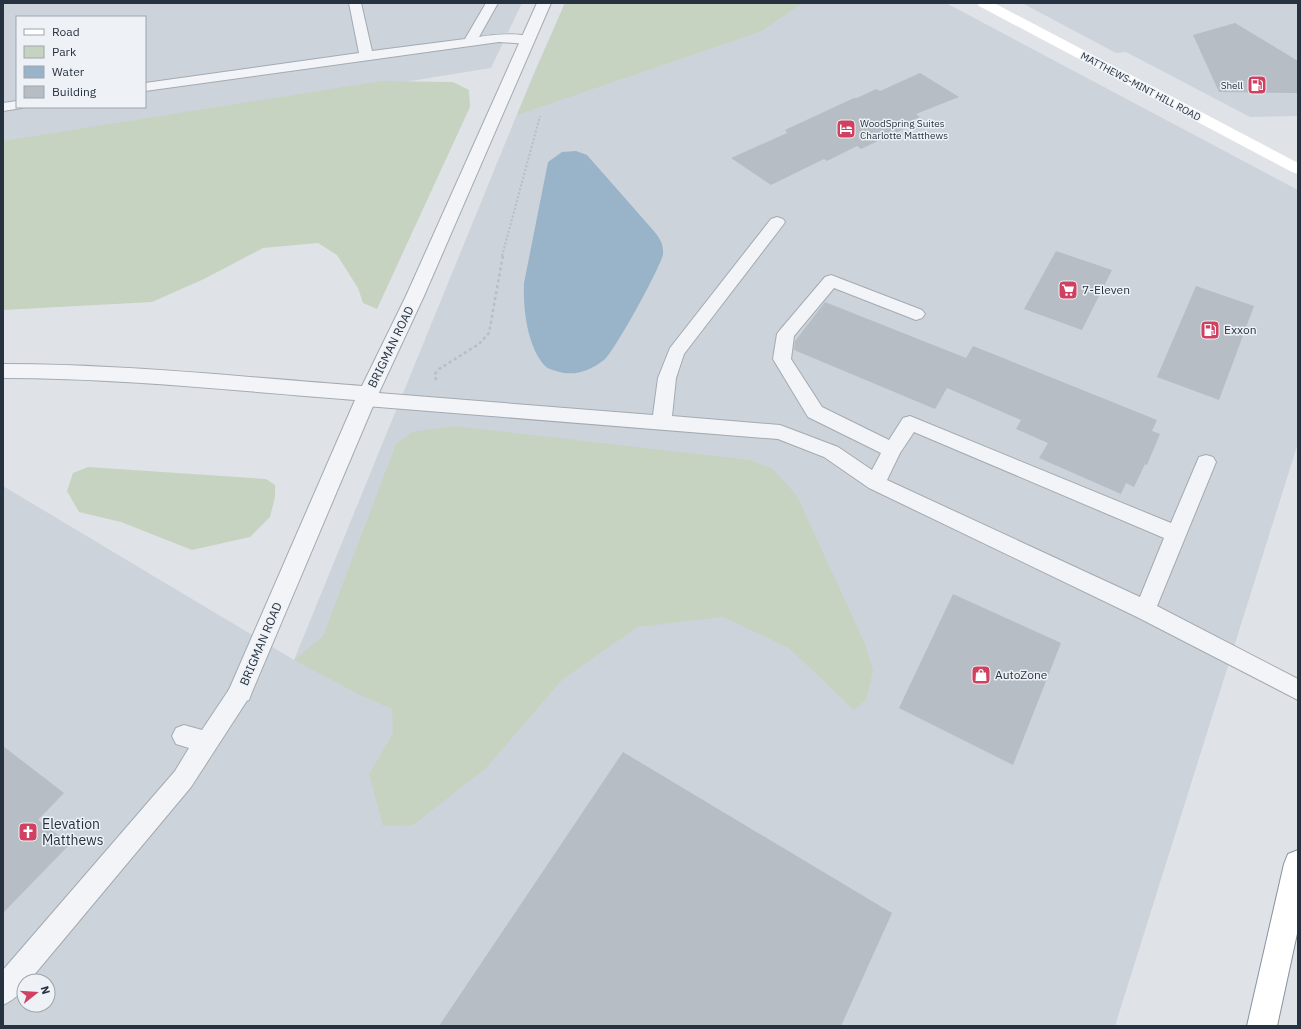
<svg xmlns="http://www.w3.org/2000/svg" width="1301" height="1029" font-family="'IBM Plex Sans',sans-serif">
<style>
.built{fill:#cdd3da;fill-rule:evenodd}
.green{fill:#c6d3c0}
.water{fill:#99b4c9}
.building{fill:#b6bdc5}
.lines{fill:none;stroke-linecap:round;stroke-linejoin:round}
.service-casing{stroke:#a4aab2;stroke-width:2}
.tertiary-casing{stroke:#a4aab2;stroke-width:2}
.trunk-casing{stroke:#86929f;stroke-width:2}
.path-far1{stroke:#b9bec4;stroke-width:2;stroke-dasharray:2 2;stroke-linecap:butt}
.path{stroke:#b9bec4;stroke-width:2.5;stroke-dasharray:3 3;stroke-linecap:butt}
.service{fill:#f2f4f7;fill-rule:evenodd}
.tertiary{fill:#f2f4f7;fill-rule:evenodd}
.secondary{fill:#fff;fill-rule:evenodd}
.trunk{fill:#fff;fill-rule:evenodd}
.labels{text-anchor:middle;stroke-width:3;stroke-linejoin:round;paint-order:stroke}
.far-poi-label{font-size:10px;fill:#273240;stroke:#eef2f6;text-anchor:end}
.far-street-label{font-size:10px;fill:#273240;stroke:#eef2f6}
.poi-label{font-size:12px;fill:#273240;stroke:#eef2f6;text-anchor:start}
.street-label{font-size:12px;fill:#273240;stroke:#eef2f6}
.near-poi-label{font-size:14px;fill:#273240;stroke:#eef2f6;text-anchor:start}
</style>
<rect width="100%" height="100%" fill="#dfe3e8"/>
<path class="built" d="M3,3H522L491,68L3,147ZM17,17H145V107H17Z
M565,3H946L1298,190V443L1115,1026H3V486L294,660L533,75ZM24,981H48V1005H24Z
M1022,3H1298V116L1250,117L1126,52L1116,53Z"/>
<path class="green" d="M565,3H802L762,31L517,115Z
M381,81L453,82L469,90L470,107L377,309L363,303L358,288L337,255L318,243L263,248L204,279L152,302L3,310V141Z
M454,426L750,460L773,469L797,496L865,644L873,671L866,700L854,710L789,648L723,617L637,627L562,680L485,769L413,825L383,826L369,774L393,733L392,709L364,697L294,660L323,636L396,444L412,432Z
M88,467L266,479L275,485V497L270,517L250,537L192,550L121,522L79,512L67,491L73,473Z"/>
<path class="water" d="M576,151L587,155L653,230C659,237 664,244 663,254C662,265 613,354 604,360C590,371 573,377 556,371C553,370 548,369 545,366C527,346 523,309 524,283L548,162L562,152Z"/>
<path class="building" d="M1235,23L1298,61V93L1219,92L1193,35Z
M920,73L959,97L916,114L920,117L902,125L906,128L861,149L857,146L827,161L824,159L771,185L731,158L787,133L785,130L854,98H857L876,89L880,91Z
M1056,251L1112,270L1082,330L1024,309Z
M1196,286L1254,306L1219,400L1157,377Z
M825,302L966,358L973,346L1157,420L1152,431L1160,434L1147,465L1145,464L1134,487L1126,483L1121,494L1039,458L1048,443L1016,429L1021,420L947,388L935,409L794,350L795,341Z
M953,594L1061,643L1013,765L899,708Z
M3,746L64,793L38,820L70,844L3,913Z
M623,752L892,913L841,1026H439Z"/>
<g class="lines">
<defs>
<path id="service" d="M349,3H361L372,51L465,39L486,3H498L479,37C490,35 528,31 534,40L528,44L499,42L145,91V83L359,53Z
M17,101V107L22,108L3,111V103Z
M777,217L783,219L785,222L783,225L684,354L676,378L672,416L780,425L838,447L872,470L881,453L808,417L773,359L777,334L780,330L825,277L831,275L922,310L925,314L922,318L916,320L834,288L794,336L791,359L822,407L889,440L903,418L910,416L1171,523L1199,457L1206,455L1213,457L1216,462L1157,606L1298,679V700L1137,617L869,488L824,457L778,439L366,406L360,404L357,399L360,394L366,392L653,415L658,378L670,348L771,219ZM914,432L1164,538L1140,597L887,480L900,453Z
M240,682L248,685L251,692L248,699L191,787L29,981H24C24,993 13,1000 3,1005V970L175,771L189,748L176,744L172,736L176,728L184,725L202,730L232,685Z"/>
<path id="tertiary" d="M537,3H551L424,296L376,399L252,692L249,700L240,703L231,700L228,692L355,400C238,391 121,378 3,378V364C123,364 243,377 362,386L406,296Z"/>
<path id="trunk" d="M1298,850V929L1277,1026H1247L1284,864L1288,854Z"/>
</defs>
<use href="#service" class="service-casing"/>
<use href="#tertiary" class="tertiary-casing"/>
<use href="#trunk" class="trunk-casing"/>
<path class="path-far1" d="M502,256L540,116"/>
<path class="path" d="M436,380L435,374L439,369L479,344L489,333L503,255"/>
<use href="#service" class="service"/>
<use href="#tertiary" class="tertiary"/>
<path class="secondary" d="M977,3H994L1298,163V174L1292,172L979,6Z"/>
<use href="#trunk" class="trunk"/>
</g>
<defs>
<symbol id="fuel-square" viewBox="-11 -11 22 22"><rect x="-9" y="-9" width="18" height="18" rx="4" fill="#d04161" stroke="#eef2f6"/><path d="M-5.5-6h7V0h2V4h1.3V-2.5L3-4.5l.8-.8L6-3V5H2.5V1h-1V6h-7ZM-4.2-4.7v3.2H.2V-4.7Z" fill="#fff"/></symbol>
<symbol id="hotel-square" viewBox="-11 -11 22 22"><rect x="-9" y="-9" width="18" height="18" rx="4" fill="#d04161" stroke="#eef2f6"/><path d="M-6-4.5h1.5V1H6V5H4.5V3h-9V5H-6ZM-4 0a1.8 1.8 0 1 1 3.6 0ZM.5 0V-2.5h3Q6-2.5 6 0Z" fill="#fff"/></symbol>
<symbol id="supermarket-square" viewBox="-11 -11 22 22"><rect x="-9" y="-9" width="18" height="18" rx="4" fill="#d04161" stroke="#eef2f6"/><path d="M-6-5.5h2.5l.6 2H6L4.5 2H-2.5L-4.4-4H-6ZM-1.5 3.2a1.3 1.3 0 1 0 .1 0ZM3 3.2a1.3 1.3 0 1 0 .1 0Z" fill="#fff"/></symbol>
<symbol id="shop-square" viewBox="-11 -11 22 22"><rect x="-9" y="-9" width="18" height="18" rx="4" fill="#d04161" stroke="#eef2f6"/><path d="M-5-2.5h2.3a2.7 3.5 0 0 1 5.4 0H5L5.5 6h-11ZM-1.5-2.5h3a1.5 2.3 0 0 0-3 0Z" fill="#fff"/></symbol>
<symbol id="church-square" viewBox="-11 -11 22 22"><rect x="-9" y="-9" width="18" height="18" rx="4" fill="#d04161" stroke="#eef2f6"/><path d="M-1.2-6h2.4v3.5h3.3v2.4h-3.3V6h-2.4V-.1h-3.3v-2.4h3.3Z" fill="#fff"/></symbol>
</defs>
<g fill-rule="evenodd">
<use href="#fuel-square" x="1246" y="74" width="22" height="22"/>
<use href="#hotel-square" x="835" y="118" width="22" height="22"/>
<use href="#supermarket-square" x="1057" y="279" width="22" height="22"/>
<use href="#fuel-square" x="1199" y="319" width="22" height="22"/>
<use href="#shop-square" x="970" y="664" width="22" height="22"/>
<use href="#church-square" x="17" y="821" width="22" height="22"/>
</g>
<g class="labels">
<g class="far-poi-label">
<text x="1243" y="89">Shell</text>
<text x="860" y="127" text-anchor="start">WoodSpring Suites<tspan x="860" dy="12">Charlotte Matthews</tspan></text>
</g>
<g class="far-street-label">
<text transform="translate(1141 86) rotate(28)" y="4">MATTHEWS-MINT HILL ROAD</text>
</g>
<g class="poi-label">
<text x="1082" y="294">7-Eleven</text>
<text x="1224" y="334">Exxon</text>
<text x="995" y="679">AutoZone</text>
</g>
<g class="street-label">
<text transform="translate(391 347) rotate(-64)" y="4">BRIGMAN ROAD</text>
<text transform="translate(261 644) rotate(-67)" y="4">BRIGMAN ROAD</text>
</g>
<g class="near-poi-label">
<text x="42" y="829">Elevation<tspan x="42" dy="16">Matthews</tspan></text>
</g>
</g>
<rect width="1301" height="1029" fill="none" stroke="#273240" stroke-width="8"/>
<rect x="16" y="16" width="130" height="92" fill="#eef2f6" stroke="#9ea5ad"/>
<rect x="24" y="29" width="20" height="6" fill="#ffffff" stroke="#9ea5ad"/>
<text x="52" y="36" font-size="12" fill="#273240">Road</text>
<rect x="24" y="46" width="20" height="12" fill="#c6d3c0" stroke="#9ea5ad"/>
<text x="52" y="56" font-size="12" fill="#273240">Park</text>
<rect x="24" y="66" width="20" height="12" fill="#99b4c9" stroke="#9ea5ad"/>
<text x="52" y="76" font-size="12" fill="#273240">Water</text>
<rect x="24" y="86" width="20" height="12" fill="#b6bdc5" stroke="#9ea5ad"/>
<text x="52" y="96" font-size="12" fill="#273240">Building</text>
<g transform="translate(36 993) rotate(73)"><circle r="19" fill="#eef2f6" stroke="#9ea5ad"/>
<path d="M0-3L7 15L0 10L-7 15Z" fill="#d04161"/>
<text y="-6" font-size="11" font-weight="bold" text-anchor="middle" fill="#273240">N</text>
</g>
</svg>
